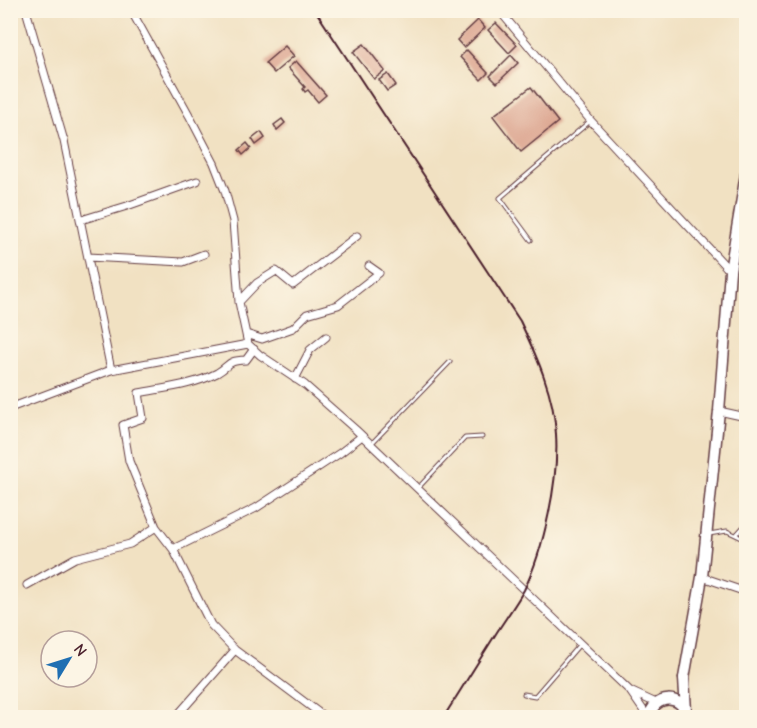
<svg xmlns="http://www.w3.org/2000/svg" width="757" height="728" font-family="'Comic Neue',sans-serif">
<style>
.building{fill:#dba38d}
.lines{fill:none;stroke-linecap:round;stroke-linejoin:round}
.service-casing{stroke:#633c42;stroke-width:5}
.minor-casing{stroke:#633c42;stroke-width:9}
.primary-casing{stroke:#633c42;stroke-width:13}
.trunk-casing{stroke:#633c42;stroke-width:13}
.service{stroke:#fff;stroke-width:3}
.minor{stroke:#fff;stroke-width:7}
.primary{stroke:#fff;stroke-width:10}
.trunk{stroke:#fff;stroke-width:10}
.rail{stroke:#4a1f2b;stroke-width:2}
</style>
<rect width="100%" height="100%" fill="#fcf5e5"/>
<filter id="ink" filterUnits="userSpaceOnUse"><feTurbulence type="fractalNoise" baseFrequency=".0167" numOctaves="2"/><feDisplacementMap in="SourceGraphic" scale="12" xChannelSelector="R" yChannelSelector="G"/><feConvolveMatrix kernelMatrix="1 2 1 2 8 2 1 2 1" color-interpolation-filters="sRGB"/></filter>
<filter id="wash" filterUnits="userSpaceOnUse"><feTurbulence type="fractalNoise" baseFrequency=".008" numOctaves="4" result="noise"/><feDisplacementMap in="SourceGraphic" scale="24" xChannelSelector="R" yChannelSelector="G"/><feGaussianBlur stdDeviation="1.35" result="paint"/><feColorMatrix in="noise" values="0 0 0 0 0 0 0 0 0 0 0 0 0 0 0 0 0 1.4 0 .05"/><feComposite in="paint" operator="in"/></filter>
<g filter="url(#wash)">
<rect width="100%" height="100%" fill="#f1e1c2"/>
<g id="blocks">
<path class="building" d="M478,20L485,28L464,48L457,40Z
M496,23L517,45L509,53L488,30Z
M364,44L385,71L374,79L353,52Z
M285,46L294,56L274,73L265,63Z
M467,50L488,73L481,80L460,57Z
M511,55L518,63L497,83L490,76Z
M296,61L326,95L318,102L308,90L305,92L303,89L305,87L288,68Z
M388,74L396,85L387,91L379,80Z
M531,87L558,122L521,152L493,116Z
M282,119L285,123L277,130L274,125Z
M261,132L265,138L256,145L252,139Z
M247,143L251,148L243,155L239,150Z"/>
</g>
</g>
<g filter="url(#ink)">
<use href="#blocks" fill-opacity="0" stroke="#633c42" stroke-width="1.5"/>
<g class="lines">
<defs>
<path id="service" d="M531,240L500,198L589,122
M372,443L450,362
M418,488L465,438L482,437
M709,534L727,531L746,540
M736,535L746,524
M524,694L535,696L579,645"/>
<path id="minor" d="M26,10L64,141L111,370
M131,10L189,115L214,163L225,191L233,221L239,302L248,344L260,355L305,385L356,430L630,691
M499,10L591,121L730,271
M81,220L127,206L197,181
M88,257L183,262L204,254
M239,302L257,283L276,271L293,285L357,236
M246,334L262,339L293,328L307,314L338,305L379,273L369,266
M254,349L246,360C226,361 232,364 217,373C194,385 164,388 139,393L143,418L123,425L129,461L156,527L173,549L211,625L235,650L326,718
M295,379L310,350L326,337
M10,408L111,370L248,344
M719,411L746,417
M173,549L256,508L340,453L362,436
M702,577L746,592
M27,585L75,558L130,544L156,527
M648,717L630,691L656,703
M175,718L235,650"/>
<path id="primary" d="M684,678L686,711
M649,718C653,694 683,693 688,718"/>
<path id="trunk" d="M684,678L702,577L719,411L730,271L746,174"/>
</defs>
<use href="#service" class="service-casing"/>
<use href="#minor" class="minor-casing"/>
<use href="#primary" class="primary-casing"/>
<use href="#trunk" class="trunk-casing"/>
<use href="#service" class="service"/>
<use href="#minor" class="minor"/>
<use href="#primary" class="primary"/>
<use href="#trunk" class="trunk"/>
<path class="rail" d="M315,10L520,321C537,357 554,394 556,434C559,480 544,549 524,590C516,604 506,618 497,632C479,661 461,689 443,718"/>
</g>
</g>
<rect width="757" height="728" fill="none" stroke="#fcf5e5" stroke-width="36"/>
<g transform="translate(69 659) rotate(52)"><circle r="28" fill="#fcf5e5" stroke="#b59f9b" stroke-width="1.5"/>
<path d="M0-4.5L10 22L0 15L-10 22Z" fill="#1f6fb2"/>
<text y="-9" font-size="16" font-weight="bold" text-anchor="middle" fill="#4a1f2b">N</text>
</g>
</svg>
